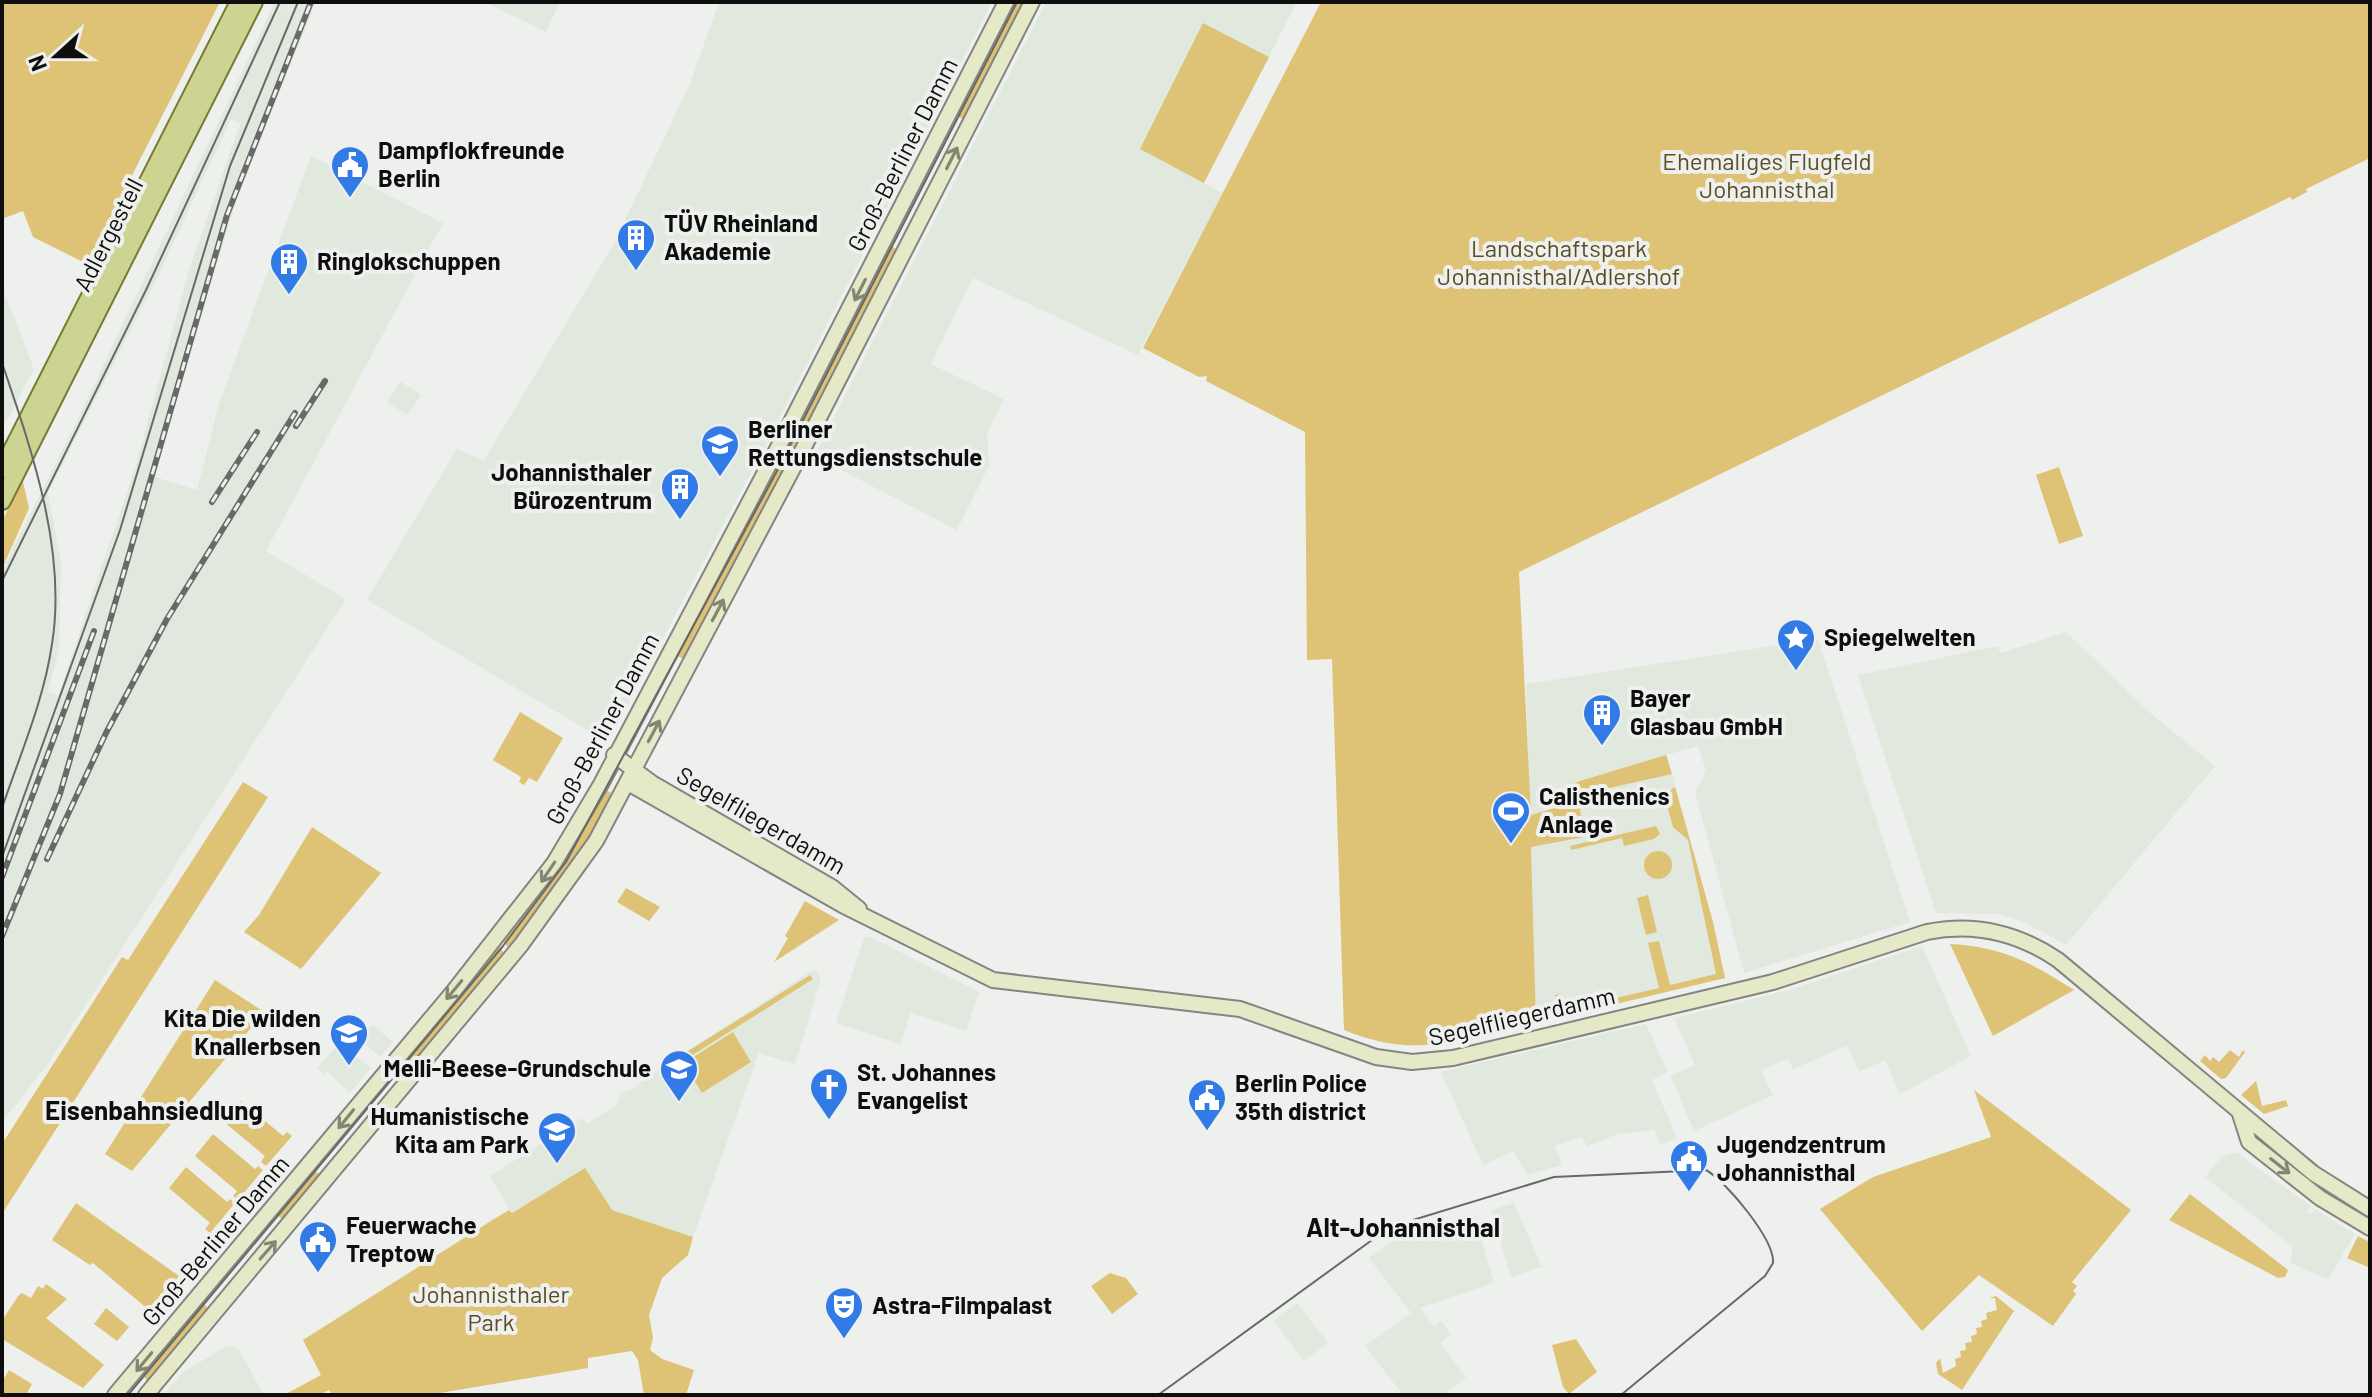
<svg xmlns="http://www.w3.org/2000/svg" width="2372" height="1397" font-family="Barlow,sans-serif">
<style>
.built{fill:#e1e9df;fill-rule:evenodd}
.green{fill:#dec275}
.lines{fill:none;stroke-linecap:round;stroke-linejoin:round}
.secondary-casing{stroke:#838583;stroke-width:18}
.primary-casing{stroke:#747c33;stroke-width:20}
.secondary{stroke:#e6e9c8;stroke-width:14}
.primary{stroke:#cdd491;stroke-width:16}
.tram{stroke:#696a68;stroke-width:2}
.rail-casing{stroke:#696a68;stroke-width:6}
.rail{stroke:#eef0ed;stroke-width:3;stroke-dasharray:9;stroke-linecap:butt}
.oneway{stroke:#848674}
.labels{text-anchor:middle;stroke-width:8;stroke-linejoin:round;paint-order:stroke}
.poi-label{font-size:24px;font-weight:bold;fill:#0d0e0d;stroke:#eef0ed;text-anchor:start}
.street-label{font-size:24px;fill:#0d0e0d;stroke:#eef0ed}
.park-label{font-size:24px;fill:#5a4c24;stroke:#eef0ed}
.neighbourhood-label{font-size:26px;font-weight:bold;fill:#0d0e0d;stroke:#eef0ed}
</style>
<rect width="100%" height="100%" fill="#eef0ed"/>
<path class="built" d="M275,2H316L239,192L152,476L197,490L219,403L311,156L443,223L266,551L346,599L48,1064L2,1122V570L74,427ZM231,119L240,124L189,270L136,465L58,696L48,691L59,650L61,562L48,493L159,274Z
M485,2H560L546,32Z
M719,2H992L764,448L610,738L604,740L367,600L457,448L483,461L612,247L689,86Z
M1046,2H1297L1269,57L1203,23L1141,149L1223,193L1138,354L1159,365L973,278L931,364L1004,399L987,433L989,466L957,530L814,456Z
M2,286L34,369L2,430Z
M400,381L421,395L407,415L387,402Z
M2066,632L2148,711L2215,766L2066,945L2024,922L1999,914L1936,913L1858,675L1997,646L2001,653Z
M1818,639L1910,922L1744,973L1695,792L1706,771L1698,746L1667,755L1713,922L1725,978L1536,1023L1526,684Z
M869,936L979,992L966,1031L911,1013L900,1044L836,1023L864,938Z
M1922,946L1971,1056L1900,1094L1885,1060L1859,1072L1847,1046L1793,1069L1788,1059L1761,1070L1773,1095L1694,1131L1670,1075L1695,1065L1674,1018L1789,990Z
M811,971L818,972L821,979L795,1064L759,1053L693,1237L612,1210L585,1169L511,1213L490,1176L582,1118L587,1124L617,1104L621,1093L635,1088L647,1077Z
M372,1024L393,1042L380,1057L359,1039Z
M1646,1024L1668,1072L1652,1080L1677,1138L1661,1145L1654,1130L1618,1134L1587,1146L1582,1137L1555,1146L1562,1165L1527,1175L1513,1151L1483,1165L1441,1072Z
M339,1043L371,1068L350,1093L327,1071L324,1074L317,1068Z
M2232,1153H2237L2311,1206L2307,1211L2311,1214L2315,1209L2355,1234L2328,1279L2290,1263L2293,1247L2205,1177L2221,1157Z
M1514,1203L1542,1267L1511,1277L1491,1210Z
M1475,1215L1494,1283L1420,1308L1434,1326L1441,1321L1451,1334L1440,1343L1466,1378L1443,1395H1403L1365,1346L1411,1313L1369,1258L1395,1239Z
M1297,1303L1328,1343L1304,1361L1273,1321Z
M228,1345L238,1348L264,1395H163L182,1373Z"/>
<path class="green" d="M2,2H220L87,264L33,237L23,211L2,219Z
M1011,2H1028L967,121L957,116L956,110Z
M1321,2H2370V158L2306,189L2307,192L2292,200L2290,197L1519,572L1531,815L1575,802L1570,784L1666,755L1672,774L1578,795L1584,837L1531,847L1536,1023C1459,1036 1423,1062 1344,1030L1332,659L1307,660L1305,432L1206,381L1207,376L1199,377L1143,348Z
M1203,23L1269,57L1204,183L1140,149Z
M887,244L900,251L796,454L793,453L790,458L782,450Z
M781,459L790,467L687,661L674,654L775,463L779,464Z
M2059,467L2083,536L2059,544L2036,475Z
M22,477L29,508L2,569V522Z
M520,712L563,738L537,782L529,778L524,785L519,782L521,777L493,760Z
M243,782L268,797L2,1214V1144L122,957L128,960Z
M1675,787L1713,922L1725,978L1561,1017L1555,995L1558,994L1562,1011L1603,1001L1602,996L1606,995L1608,1000L1659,988L1648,943L1659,941L1670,985L1716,974L1688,840L1673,827L1664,795Z
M602,788L615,795L597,828L513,948H508L502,938Z
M1656,826L1660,834L1654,839L1624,846L1622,838L1571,850L1570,846Z
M312,827L381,873L301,969L244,932L259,915Z
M1644 865a14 14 0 1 1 28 0a14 14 0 1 1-28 0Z
M626,888L660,907L649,921L617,902Z
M1648,895L1657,932L1646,935L1637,898Z
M805,901L839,920L774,962L788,938L785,936Z
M1950,944C2000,946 2033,963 2074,990L1993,1036Z
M500,947L506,956L415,1066L404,1056L494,948L497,950Z
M810,975L813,979L683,1061L680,1056Z
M215,980L264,1012L132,1171L105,1154Z
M733,1032L751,1062L702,1093L684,1063Z
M2230,1050L2239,1057L2243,1050L2245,1052L2226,1078L2221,1079L2200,1061L2205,1055L2210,1061L2213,1057L2219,1062Z
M2256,1081L2262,1106L2286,1100L2288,1106L2264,1114L2241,1095Z
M1974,1090L2131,1210L2072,1282L2077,1286L2073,1291L2076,1294L2053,1326L1979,1275L1922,1331L1820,1209L1873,1177L1991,1137Z
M241,1101L283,1136L287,1132L292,1136L266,1166L261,1162L265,1156L224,1122Z
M213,1134L255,1169L258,1166L263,1170L238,1200L233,1196L237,1191L195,1156Z
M186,1167L227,1202L230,1199L235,1203L210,1233L205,1229L210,1223L169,1188Z
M311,1167L322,1177L286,1222L274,1213Z
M585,1168L612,1210L693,1237L688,1255L662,1278L649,1315L653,1338L650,1350L662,1359L694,1370L686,1395H644L638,1360L632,1351L588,1358V1368L428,1395H332L329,1390L319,1395H284L321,1375L303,1340L494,1219L509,1210L512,1213Z
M2190,1194L2288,1270L2285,1277L2278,1278L2169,1220Z
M76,1203L179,1276L150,1311L93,1263L90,1265L52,1240Z
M2358,1236L2370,1242V1268L2347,1258Z
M1110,1273L1126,1278L1138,1294L1112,1314L1091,1286Z
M46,1284L67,1299L46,1318L104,1365L83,1388L2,1339V1321L18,1296L22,1293L31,1298L38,1286L43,1289Z
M1996,1296L2014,1311L1962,1390L1938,1374L1936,1363L1940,1358L1943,1373L1956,1366L1955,1359L1961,1357L1960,1351L1966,1350L1965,1343L1972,1342L1971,1336L1977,1334L1976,1328L1982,1327L1981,1321L1987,1319L1986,1313L1997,1310L1995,1298H1989Z
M201,1300L210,1311L155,1378L152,1376L147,1382L142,1371Z
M106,1308L129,1327L117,1341L94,1324Z
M1576,1339L1597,1372L1569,1394L1563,1387L1552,1345Z
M9,1370L32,1384L26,1395H2V1382Z"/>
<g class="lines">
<defs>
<path id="secondary" d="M614,755L652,783L832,887L859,909
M628,783L844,906L993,980L1240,1009L1376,1057L1412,1062L1453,1058L1773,982L1927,932C1975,922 2018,933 2058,960L2313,1173L2370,1209
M2240,1114L2249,1142L2320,1198L2370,1228
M115,1395L453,992L554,863L601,784L772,459L1006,2
M146,1395L521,945L596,841L801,453L1032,2"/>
<path id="primary" d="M2,470L239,2
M2,501L254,2"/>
</defs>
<use href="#secondary" class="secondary-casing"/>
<use href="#primary" class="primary-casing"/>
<use href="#secondary" class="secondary"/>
<use href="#primary" class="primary"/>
<path class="tram" d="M2,363C32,451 67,551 52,644C44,700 20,755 2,808
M2,581L146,290L280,2
M2,857L120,530L230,166L298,2
M128,1395L503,946L566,862L777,471L1017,2
M1158,1395L1390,1227L1554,1177L1706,1170C1726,1181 1775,1240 1773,1263L1765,1276L1621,1395"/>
<defs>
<path id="rail" d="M296,426L325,381
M212,502L257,432
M47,859L106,733L167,619L295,413
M2,877L94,631
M2,936L60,794L227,215L311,2"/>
</defs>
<use href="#rail" class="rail-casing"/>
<use href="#rail" class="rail"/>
</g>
<defs><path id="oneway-shaft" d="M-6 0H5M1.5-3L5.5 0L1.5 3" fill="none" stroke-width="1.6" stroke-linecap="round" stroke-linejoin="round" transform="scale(2)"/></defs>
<g class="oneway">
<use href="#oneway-shaft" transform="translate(952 158) rotate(-63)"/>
<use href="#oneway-shaft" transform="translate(860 290) rotate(117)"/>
<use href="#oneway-shaft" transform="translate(718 610) rotate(-62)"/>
<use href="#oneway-shaft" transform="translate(654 731) rotate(-62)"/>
<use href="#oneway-shaft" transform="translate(548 872) rotate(124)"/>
<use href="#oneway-shaft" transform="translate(454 990) rotate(130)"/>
<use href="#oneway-shaft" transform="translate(346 1119) rotate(129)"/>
<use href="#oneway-shaft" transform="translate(2280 1166) rotate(38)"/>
<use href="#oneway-shaft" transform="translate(268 1250) rotate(-49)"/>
<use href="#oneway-shaft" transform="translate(144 1362) rotate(130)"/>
</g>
<defs>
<symbol id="civic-pin" viewBox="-11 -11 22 30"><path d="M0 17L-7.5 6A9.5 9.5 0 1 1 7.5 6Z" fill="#327be7" stroke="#eef0ed"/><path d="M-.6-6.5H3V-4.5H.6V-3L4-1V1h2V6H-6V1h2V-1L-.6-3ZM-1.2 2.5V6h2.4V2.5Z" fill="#fff"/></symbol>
<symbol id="building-pin" viewBox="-11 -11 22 30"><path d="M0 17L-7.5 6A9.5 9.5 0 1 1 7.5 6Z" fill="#327be7" stroke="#eef0ed"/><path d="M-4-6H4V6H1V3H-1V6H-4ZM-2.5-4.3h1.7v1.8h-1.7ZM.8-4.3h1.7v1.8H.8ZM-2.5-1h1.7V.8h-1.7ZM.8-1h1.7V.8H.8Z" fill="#fff"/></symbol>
<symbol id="school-pin" viewBox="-11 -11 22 30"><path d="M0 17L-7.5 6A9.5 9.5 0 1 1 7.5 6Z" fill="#327be7" stroke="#eef0ed"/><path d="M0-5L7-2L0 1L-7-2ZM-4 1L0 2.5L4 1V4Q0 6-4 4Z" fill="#fff"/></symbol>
<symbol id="sight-pin" viewBox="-11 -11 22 30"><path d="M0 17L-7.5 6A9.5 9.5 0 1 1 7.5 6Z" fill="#327be7" stroke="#eef0ed"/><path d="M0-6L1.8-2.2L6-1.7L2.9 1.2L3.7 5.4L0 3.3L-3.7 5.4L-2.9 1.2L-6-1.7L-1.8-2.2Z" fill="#fff"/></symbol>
<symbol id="stadium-pin" viewBox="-11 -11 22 30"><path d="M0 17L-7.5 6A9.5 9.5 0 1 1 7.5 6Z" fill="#327be7" stroke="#eef0ed"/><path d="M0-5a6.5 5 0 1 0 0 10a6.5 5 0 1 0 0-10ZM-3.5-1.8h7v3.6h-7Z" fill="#fff"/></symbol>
<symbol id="church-pin" viewBox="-11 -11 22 30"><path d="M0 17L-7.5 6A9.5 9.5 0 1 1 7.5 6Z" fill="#327be7" stroke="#eef0ed"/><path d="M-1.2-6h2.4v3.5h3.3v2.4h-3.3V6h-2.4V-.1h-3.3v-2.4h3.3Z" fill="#fff"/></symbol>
<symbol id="theatre-pin" viewBox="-11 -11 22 30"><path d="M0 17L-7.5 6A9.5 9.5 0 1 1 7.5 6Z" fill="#327be7" stroke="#eef0ed"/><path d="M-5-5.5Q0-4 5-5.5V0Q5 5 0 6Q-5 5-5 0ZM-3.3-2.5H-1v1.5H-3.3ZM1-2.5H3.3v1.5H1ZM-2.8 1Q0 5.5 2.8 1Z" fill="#fff"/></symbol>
</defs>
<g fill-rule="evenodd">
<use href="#civic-pin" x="328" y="143" width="44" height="60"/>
<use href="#building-pin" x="614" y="216" width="44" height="60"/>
<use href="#building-pin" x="267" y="240" width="44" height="60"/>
<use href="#school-pin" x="698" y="422" width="44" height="60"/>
<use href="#building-pin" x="658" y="465" width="44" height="60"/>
<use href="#sight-pin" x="1774" y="616" width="44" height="60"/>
<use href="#building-pin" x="1580" y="691" width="44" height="60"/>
<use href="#stadium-pin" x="1489" y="789" width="44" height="60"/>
<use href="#school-pin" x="327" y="1011" width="44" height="60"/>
<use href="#school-pin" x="657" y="1047" width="44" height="60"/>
<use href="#church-pin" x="807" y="1065" width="44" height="60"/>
<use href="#civic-pin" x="1185" y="1076" width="44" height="60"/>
<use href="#school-pin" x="535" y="1109" width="44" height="60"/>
<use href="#civic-pin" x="1667" y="1137" width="44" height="60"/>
<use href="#civic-pin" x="296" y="1218" width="44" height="60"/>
<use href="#theatre-pin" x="822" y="1284" width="44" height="60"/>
</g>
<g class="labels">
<g class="poi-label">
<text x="378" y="159">Dampflokfreunde<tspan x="378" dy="28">Berlin</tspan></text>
<text x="664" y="232">TÜV Rheinland<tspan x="664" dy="28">Akademie</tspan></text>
<text x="317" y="270">Ringlokschuppen</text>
<text x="748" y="438">Berliner<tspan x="748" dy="28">Rettungsdienstschule</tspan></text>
<text x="652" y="481" text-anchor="end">Johannisthaler<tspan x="652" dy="28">Bürozentrum</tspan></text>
<text x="1824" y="646">Spiegelwelten</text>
<text x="1630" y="707">Bayer<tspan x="1630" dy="28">Glasbau GmbH</tspan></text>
<text x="1539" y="805">Calisthenics<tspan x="1539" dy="28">Anlage</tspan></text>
<text x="321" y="1027" text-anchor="end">Kita Die wilden<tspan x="321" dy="28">Knallerbsen</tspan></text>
<text x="651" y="1077" text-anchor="end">Melli-Beese-Grundschule</text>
<text x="857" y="1081">St. Johannes<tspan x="857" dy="28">Evangelist</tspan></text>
<text x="1235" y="1092">Berlin Police<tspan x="1235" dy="28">35th district</tspan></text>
<text x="529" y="1125" text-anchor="end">Humanistische<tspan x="529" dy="28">Kita am Park</tspan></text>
<text x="1717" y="1153">Jugendzentrum<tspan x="1717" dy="28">Johannisthal</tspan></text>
<text x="346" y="1234">Feuerwache<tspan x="346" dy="28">Treptow</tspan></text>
<text x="872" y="1314">Astra-Filmpalast</text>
</g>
<g class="street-label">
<text transform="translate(903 155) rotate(-63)" y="8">Groß-Berliner Damm</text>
<text transform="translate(109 235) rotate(-63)" y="8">Adlergestell</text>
<text transform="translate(603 729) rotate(-62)" y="8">Groß-Berliner Damm</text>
<text transform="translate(761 821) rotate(30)" y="8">Segelfliegerdamm</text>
<text transform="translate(1522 1017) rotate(-13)" y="8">Segelfliegerdamm</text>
<text transform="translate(216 1241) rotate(-50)" y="8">Groß-Berliner Damm</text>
</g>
<g class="park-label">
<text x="1767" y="170">Ehemaliges Flugfeld<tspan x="1767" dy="28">Johannisthal</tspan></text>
<text x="1559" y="257">Landschaftspark<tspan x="1559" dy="28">Johannisthal/Adlershof</tspan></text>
<text x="491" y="1303">Johannisthaler<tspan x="491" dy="28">Park</tspan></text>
</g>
<g class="neighbourhood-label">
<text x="154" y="1120">Eisenbahnsiedlung</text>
<text x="1403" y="1237">Alt-Johannisthal</text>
</g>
</g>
<rect width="2372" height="1397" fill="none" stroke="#0d0e0d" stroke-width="8"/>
<g transform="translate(56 56) rotate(249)" stroke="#eef0ed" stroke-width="6" paint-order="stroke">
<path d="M0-6L14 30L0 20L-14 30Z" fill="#0d0e0d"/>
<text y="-12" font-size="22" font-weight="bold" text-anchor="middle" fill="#0d0e0d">N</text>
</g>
</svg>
